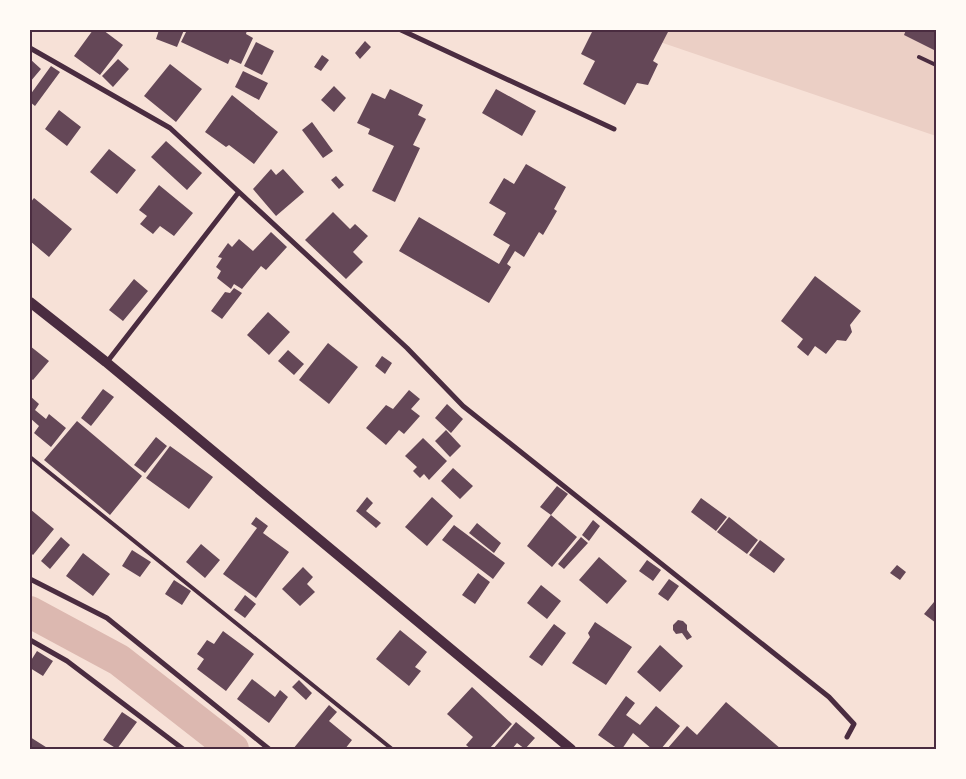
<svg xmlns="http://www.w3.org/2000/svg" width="966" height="779" font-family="Commissioner,sans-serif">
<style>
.green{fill:#ebcfc5}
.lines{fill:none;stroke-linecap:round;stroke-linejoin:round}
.river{stroke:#dcb8b0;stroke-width:32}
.building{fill:#644757}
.service{stroke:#4a2c40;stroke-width:4}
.minor{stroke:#4a2c40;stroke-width:5}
.secondary{stroke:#4a2c40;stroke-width:10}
.neatline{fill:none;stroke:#4a2c40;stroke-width:2}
</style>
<rect width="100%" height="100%" fill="#f7e1d7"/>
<path class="green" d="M625,30H936V136Z"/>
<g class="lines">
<path class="river" d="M30,612L119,660L233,749"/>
</g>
<path class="building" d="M93,30H103L123,45L100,75L74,56Z
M159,30H184L177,47L156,39Z
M187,30H247L246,34L253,38L241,64L230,59L228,64L181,42Z
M593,30H669L653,61L658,64L648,85L637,83L625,105L583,84L595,61L581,54Z
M906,30H936V51L904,35Z
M365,41L371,47L360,59L355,53Z
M256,42L274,51L262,75L244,66Z
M322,55L329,60L321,71L314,67Z
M30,59L41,69L30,82Z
M118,59L129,69L113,87L102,76Z
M170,64L202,89L176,122L144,96Z
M51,66L60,72L35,106L30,102V95Z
M243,71L268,83L259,100L235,87Z
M334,86L346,98L334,112L321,100Z
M390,89L423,105L418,115L426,119L413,145L420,148L395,202L372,191L394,146L368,134L370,129L357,123L372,93L385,99Z
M496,89L536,111L522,136L482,113Z
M232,95L278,132L254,164L229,145L226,147L205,132Z
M59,110L81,127L67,146L45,129Z
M312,122L333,151L323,158L302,130Z
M166,141L202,173L187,190L151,157Z
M109,149L136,170L117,194L90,172Z
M526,164L566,187L554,209L557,211L543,235L539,232L524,257L515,251L507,264L511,267L489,303L399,251L419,217L499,264L510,245L493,235L506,213L489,203L504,178L514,184Z
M271,169L276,175L283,169L304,192L276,216L253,189Z
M336,176L344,185L339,189L331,180Z
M159,185L193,213L174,236L160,226L153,234L140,224L147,216L139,210Z
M34,198L72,229L49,257L30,241V203Z
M333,212L350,229L355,224L368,236L353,252L363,262L346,279L305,240Z
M271,232L287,247L266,270L261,266L242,289L234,284L231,289L217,278L221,271L216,267L222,258L218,257L228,243L232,247L239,239L253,251Z
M815,276L861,311L850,325L852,332L846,341L837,340L826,354L815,346L808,356L797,347L803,339L781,321Z
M134,279L148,291L123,321L109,310Z
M234,288L242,293L222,319L211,311L225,292L230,293Z
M268,312L290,332L269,355L247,335Z
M328,343L358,367L329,404L299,380Z
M30,346L49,361L33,380L30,378Z
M288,350L304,364L294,375L278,361Z
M382,356L392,363L385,374L375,366Z
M103,389L114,397L91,426L81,418Z
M409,390L420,399L411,409L420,416L404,434L399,430L386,445L366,428L386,405L393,409Z
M30,396L39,404L35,410L46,419L49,414L66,428L51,447L34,433L39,426L30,418Z
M447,404L463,419L451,433L435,418Z
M77,421L142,476L110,515L44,460Z
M446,430L461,446L450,457L435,441Z
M156,437L167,446L145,473L134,465Z
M423,438L447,461L429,480L424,474L420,478L413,471L417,467L405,456Z
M170,446L213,477L189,509L146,478Z
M453,468L473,486L460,499L441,481Z
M557,486L568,494L551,515L577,537L552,567L527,546L551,515L540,507Z
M367,497L373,503L366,511L381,523L376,528L356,511Z
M432,497L453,516L427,546L405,527Z
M701,498L727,517L716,531L691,512Z
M30,509L54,529L33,555L30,552Z
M256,517L268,526L263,533L289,552L256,598L223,574L257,528L251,524Z
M729,517L758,540L747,554L717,532Z
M593,520L600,526L589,541L582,535Z
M477,523L501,543L494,553L469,533Z
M454,525L505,563L493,579L442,540Z
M61,537L70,545L50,569L41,561Z
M581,537L588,543L564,569L558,564Z
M760,540L785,559L774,573L749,555Z
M201,544L220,560L205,578L186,562Z
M132,550L151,562L140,577L122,566Z
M83,553L110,574L93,596L66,576Z
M599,557L627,581L607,604L579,580Z
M647,560L661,570L653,581L639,571Z
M897,565L906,572L900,580L890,573Z
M303,567L313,577L307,584L315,592L300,606L282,589Z
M478,573L490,582L475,604L462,595Z
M669,579L679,586L668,601L658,594Z
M174,580L191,591L182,605L165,594Z
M541,585L561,601L547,619L527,603Z
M245,595L256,604L245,618L234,610Z
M934,602L936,603V623L924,614Z
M678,620L683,621L687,625V630L692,637L687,640L682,633L676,634L673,630V625Z
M595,622L632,647L606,685L572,663L590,637L588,633Z
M554,624L566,633L542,666L529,657Z
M400,630L427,652L415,667L421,671L409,686L376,659Z
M223,631L254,654L226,691L197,669L204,659L197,654L207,640L214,644Z
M660,645L683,666L660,692L637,672Z
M37,651L53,661L43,676L30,668V662Z
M252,679L275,697L280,690L288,697L269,723L237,699Z
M299,680L312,693L306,700L292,687Z
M472,687L512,724L489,749H471L466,745L473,737L447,714Z
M626,696L635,703L626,715L640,725L656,706L680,726L661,749H652L633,733L622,749H618L598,735Z
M726,702L781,749H667L687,726L697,735Z
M329,705L337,712L329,721L352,740L345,749H293Z
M122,712L137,722L117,749L103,740Z
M516,722L535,738L525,749L517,743L512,749H493Z
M30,737L49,749H30Z"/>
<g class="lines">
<path class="service" d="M919,57L936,65
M30,457L392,749"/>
<path class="minor" d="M401,30L614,129
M30,48L170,128L407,348L463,406L829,697L854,724L847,737
M107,362L238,193
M30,579L107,618L269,749
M30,640L67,661L183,749"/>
<path class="secondary" d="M30,302L106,362L571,749"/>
</g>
<rect width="966" height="779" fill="none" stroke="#fffaf5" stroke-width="62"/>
<rect x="31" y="31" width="904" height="717" class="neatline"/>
</svg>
